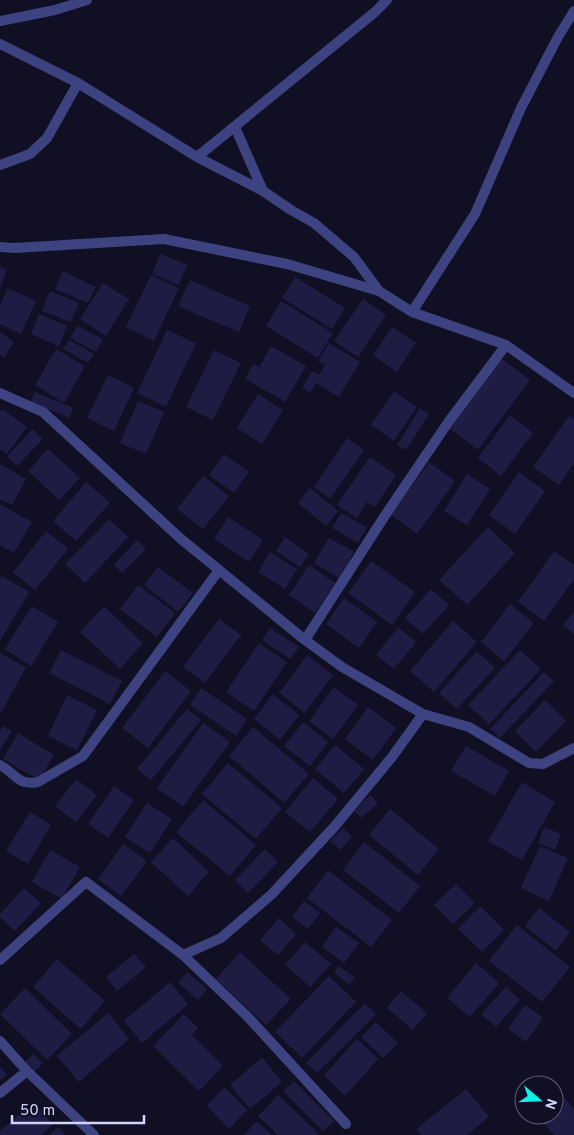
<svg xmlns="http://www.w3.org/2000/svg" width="574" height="1135" font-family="Overpass,sans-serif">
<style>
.building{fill:#1f1c43}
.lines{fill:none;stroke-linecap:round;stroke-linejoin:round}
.minor{stroke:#3c4380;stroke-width:10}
</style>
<rect width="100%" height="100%" fill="#100f23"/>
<path class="building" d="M160,254L187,265L179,285L152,274Z
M0,267L7,270L0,288Z
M63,271L96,287L88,303L55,289Z
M151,275L179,288L154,341L126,327Z
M295,277L345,308L332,329L282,298Z
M190,280L250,306L239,332L178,306Z
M103,283L129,299L106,336L80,319Z
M8,288L36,301L21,334L0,324V305Z
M50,291L79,303L71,322L42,311Z
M363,299L386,315L358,357L334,341Z
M281,301L333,333L318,358L266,326Z
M39,314L67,326L59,346L31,334Z
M77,326L103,339L96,352L70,338Z
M392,327L416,343L397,372L373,355Z
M167,330L196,343L166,407L137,393Z
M0,332L14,342L4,358L0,355Z
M69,340L94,354L88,363L63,349Z
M329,343L360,362L339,397L316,383L310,393L302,388L312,371L319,375L325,365L318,361Z
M271,346L306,366L285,402L245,379L253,364L259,367Z
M56,349L85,366L64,403L35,385Z
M214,350L241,363L213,420L186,407Z
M501,358L530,380L478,450L449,428Z
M108,375L134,388L114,431L87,418Z
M394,391L417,407L394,441L371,425Z
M35,392L73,408L69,418L31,402Z
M258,394L283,410L262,444L237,428Z
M138,401L164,412L146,454L120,443Z
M420,408L429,414L406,450L397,445Z
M2,409L27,427L7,454L0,449V411Z
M510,415L533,433L501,476L478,458Z
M569,416L574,419V463L559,485L533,467Z
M33,429L43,439L17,466L7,456Z
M347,438L364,450L330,499L314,487Z
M48,449L80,478L59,500L28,471Z
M224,454L249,472L234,493L209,475Z
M370,457L396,475L375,507L367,502L357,518L337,505Z
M429,462L455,481L417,534L391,515Z
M0,464L26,479L12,505L0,499Z
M519,472L545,491L515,534L489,515Z
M467,474L490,489L467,525L444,511Z
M203,476L229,496L203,529L177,509Z
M86,482L110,503L76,541L53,521Z
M310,488L338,511L326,526L298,503Z
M0,504L32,522L14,553L0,545Z
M341,513L367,527L358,543L332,528Z
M228,517L263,540L249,562L214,539Z
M109,519L128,537L85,583L65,564Z
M488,527L515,553L467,605L439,580Z
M46,531L68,549L35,590L13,572Z
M285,537L309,554L300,567L276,551Z
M329,538L354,552L339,578L314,563Z
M137,540L146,549L122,573L114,565Z
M554,551L574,565V579L544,621L518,602Z
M270,552L297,569L285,589L258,572Z
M371,561L415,592L392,625L348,593Z
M309,565L335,583L315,613L289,595Z
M158,567L193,593L178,612L144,585Z
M2,576L29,592L0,641V579Z
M138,585L175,613L157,637L120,609Z
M431,589L449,605L423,634L405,618Z
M344,598L377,622L359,648L326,624Z
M510,604L534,623L504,661L481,642Z
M32,606L58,622L31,666L5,649Z
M104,606L143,643L120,669L80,632Z
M574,611V634L563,625Z
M219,619L241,635L205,683L183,667Z
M453,621L477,642L434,692L410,671Z
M398,627L416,642L394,669L376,655Z
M270,628L299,647L290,659L262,640Z
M259,643L287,662L254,711L226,692Z
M61,650L122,681L110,704L49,673Z
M520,650L541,669L489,724L468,705Z
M477,651L495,668L457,709L439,693Z
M0,653L26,667L0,715Z
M307,655L333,675L305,713L279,693Z
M165,671L191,691L148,748L122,728Z
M544,672L554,681L500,738L490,729Z
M334,687L358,705L333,739L309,721Z
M201,688L247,719L236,736L190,705Z
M273,694L299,715L280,740L254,719Z
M67,695L97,710L77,750L48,736Z
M545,700L566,721L536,752L515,731Z
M368,707L396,728L373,760L345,739Z
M187,709L201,720L151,780L137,769Z
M303,722L328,742L310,766L284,746Z
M203,723L230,742L183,807L157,788Z
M3,726L12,731L0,750V731Z
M253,727L309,774L284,803L229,756Z
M18,733L54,755L39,780L3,759Z
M335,745L364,769L344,793L315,769Z
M466,746L509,771L495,796L451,771Z
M228,763L282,808L256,839L202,794Z
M313,778L338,799L310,832L285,812Z
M76,779L97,795L76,822L55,806Z
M522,782L555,802L522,860L488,841Z
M114,786L134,800L108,838L88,824Z
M370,795L378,803L361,818L354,811Z
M203,800L256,845L230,876L176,832Z
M147,803L172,819L150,853L125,837Z
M390,809L439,849L418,875L369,835Z
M30,812L51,825L28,864L6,851Z
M544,827L561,834L555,850L538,843Z
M343,828L352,837L340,850L330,841Z
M173,838L209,872L188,896L151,862Z
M364,842L420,886L399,913L343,870Z
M123,844L147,861L121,896L98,879Z
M540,846L568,858L549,901L521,888Z
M265,849L278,862L248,893L235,880Z
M50,850L80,867L62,899L32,882Z
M328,870L392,920L371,947L307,898Z
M456,884L475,903L453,924L434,905Z
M24,888L41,903L15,931L0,917V914Z
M304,901L320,913L308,929L292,917Z
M480,906L504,930L482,952L458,929Z
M539,908L570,932L556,951L525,926Z
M279,918L296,934L278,955L260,940Z
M517,925L570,967L542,1002L489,961Z
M336,927L359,943L344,963L322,947Z
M305,942L331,964L310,987L285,965Z
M240,952L291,999L266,1025L216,979Z
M134,954L146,967L117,991L106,977Z
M57,959L105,1001L81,1029L33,987Z
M476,963L499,983L470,1017L447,998Z
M339,966L355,978L349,985L334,972Z
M187,972L207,989L198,1000L178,983Z
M329,976L356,1002L302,1058L275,1032Z
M170,982L188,1004L142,1043L124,1021Z
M506,987L520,1000L496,1027L481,1014Z
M25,988L72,1034L47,1060L0,1014Z
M401,991L427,1013L413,1030L387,1008Z
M365,1003L376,1014L317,1073L306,1063Z
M525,1005L543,1018L526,1042L508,1029Z
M108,1013L129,1039L79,1082L57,1056Z
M184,1014L198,1028L192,1035L223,1066L199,1091L153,1046Z
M376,1022L398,1043L383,1058L361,1037Z
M357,1039L378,1059L345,1096L324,1075Z
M33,1054L43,1063L34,1072L24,1063Z
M262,1057L282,1082L250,1109L230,1085Z
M0,1067L7,1075L0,1080Z
M294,1081L334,1121L323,1131L283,1091Z
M554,1086L574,1109V1134L573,1135H554L536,1115H554Z
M224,1087L247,1110L229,1129L207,1106Z
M466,1089L489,1117L467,1135H421L416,1129Z
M278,1095L319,1134L317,1135H278L258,1116Z
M34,1102L53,1125L41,1135H0V1131Z
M256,1121L272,1135H244Z
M59,1127L65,1135H49Z"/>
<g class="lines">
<path class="minor" d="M0,21L55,10L87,0
M0,44L78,83L197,157L263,191L291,210L314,223L354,257L379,291
M235,127L263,191
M197,157L375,12L387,0
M0,165L30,154L47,138L78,83
M0,247L14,248L164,239L287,264L379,291L412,312L475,214L521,108L558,37L574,11
M412,312L506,345L574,393
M0,393L43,412L181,539L305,640L342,667L423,714L469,727L529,763L543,764L574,748
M305,640L384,517L449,421L506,345
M0,765C16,774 18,786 38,782L83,756L219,570
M183,955L221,938L272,894L335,826L392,757L423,714
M0,960L86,882L183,955L246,1015L346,1124
M0,1041L27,1071L94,1135
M0,1093L27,1071"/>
</g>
<g transform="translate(539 1100) rotate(109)"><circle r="24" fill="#100f23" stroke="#5e5e7a"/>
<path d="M0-4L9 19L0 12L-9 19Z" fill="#0bf2ea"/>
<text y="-8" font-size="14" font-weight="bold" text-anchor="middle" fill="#d3d4fd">N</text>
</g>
<path d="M12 1115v8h132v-8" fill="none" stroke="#d3d4fd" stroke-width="2.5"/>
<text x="20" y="1115" font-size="15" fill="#d3d4fd" stroke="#100f23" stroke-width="4" paint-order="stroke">50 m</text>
</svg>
